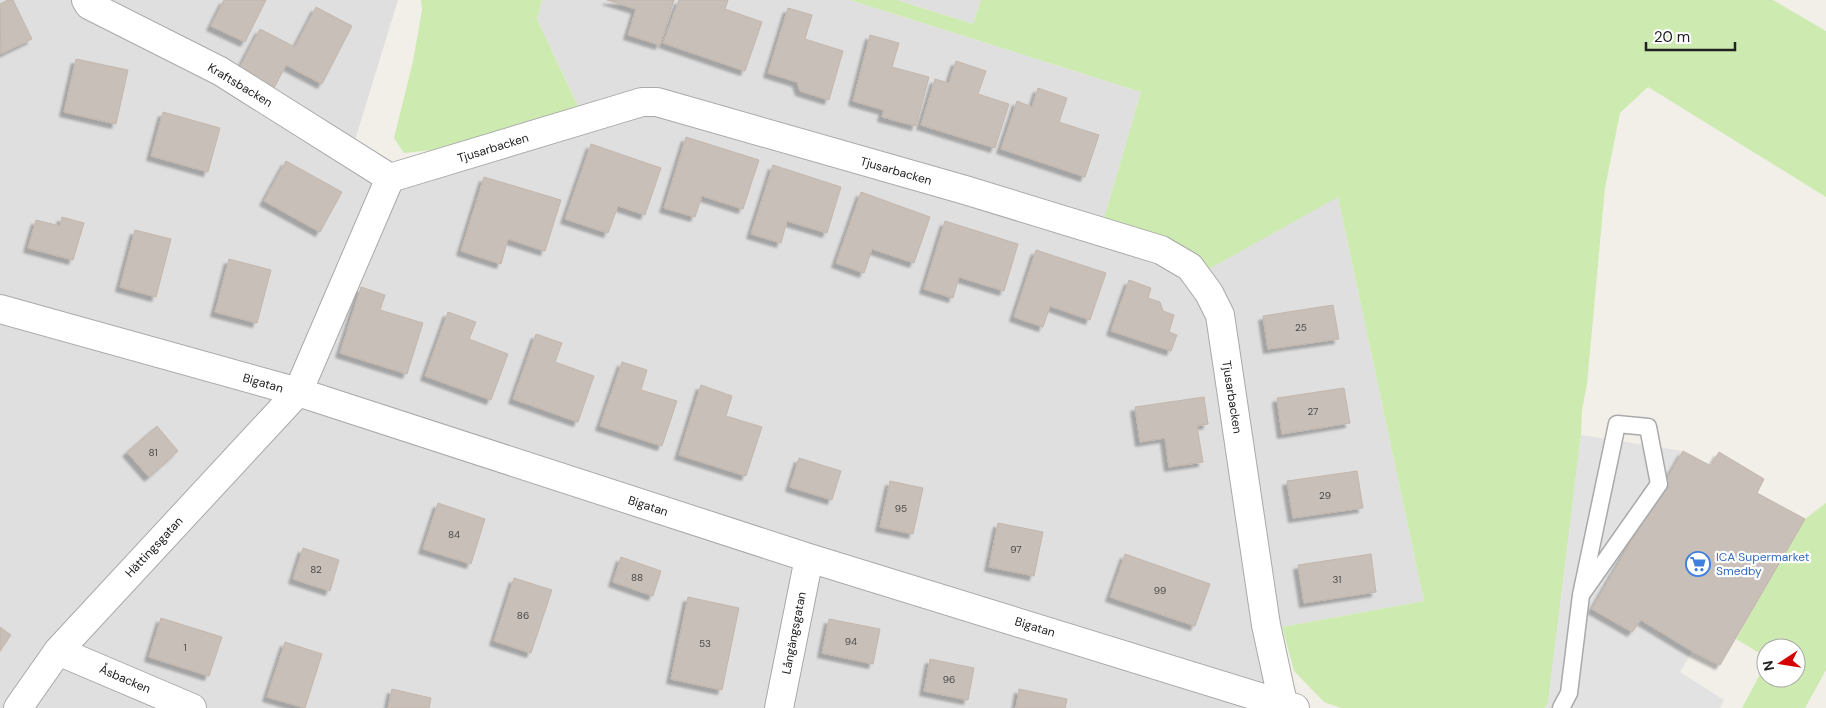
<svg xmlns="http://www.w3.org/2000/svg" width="1826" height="708" font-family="'DM Sans',sans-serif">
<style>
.residential{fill:#e0dfdf}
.grass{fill:#cdebb0}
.parking{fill:#e2e2e2}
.building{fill:#c7bfb8;stroke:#c4b6ab;filter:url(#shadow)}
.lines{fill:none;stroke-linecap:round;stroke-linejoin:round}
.lane-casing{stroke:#a9a9a9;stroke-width:19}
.street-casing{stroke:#a9a9a9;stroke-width:30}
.lane{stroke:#fff;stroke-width:16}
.street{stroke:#fff;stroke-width:28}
.labels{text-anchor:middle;stroke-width:4.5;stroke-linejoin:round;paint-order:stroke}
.number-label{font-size:10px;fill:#4b4948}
.street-label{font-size:12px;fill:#222;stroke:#fff}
.shop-label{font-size:12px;fill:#366cbe;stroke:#fff;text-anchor:start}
</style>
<defs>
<filter id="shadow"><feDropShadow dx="-4.5" dy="4.5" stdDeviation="1" flood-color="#0004"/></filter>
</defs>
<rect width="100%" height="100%" fill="#f2efe9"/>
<path class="residential" d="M0,0H398L351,153L390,178L585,120L537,19L542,0H850L1141,92L1100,232L1338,197L1424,601L1282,627L1267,625L1284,708H0Z
M897,0H981L973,24Z"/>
<path class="grass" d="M421,0H542L537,19L578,106L433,150L404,153L394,138L413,61L422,10Z
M850,0H897L973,24L981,0H1773L1826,31V197L1648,87L1620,113L1605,188L1587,384L1582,410L1581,435L1548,703L1545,708H1341L1324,702L1294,671L1282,627L1424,601L1338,197L1198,275L1100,232L1141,92Z
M1826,503V670L1805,708H1742L1766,663V678H1796V648H1766V657L1736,639L1805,519Z"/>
<path class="parking" d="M1581,435L1683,451L1592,609L1632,632L1641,620L1692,651L1680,672L1724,700L1720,708H1545L1548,702Z"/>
<path class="building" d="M8,0H13L32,39L1,54L0,4Z
M224,0H266L245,42L211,26Z
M607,0H674L660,45L628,35L636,9Z
M679,0H728L725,9L762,22L745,71L663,43Z
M316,7L352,26L322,84L286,65L273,90L238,71L260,29L295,47Z
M788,8L812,15L805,39L843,51L829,100L800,91L797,82L768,73Z
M870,35L899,43L892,67L929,77L916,126L882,117L884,110L853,101Z
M76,59L128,70L116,124L64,112Z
M956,61L986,71L978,94L1009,104L995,148L921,125L935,79L949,83Z
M1038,88L1067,98L1059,122L1099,135L1085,177L1001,149L1017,101L1032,107Z
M163,112L220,128L208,172L151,156Z
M686,137L759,160L743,209L702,196L695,217L664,208Z
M591,144L661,168L645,215L618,206L608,233L565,219Z
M286,161L342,192L320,232L264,201Z
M773,165L841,187L827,233L787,221L781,243L751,234Z
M484,177L561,200L545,251L508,239L501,264L461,251Z
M861,192L930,217L914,263L872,249L864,273L836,263Z
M62,217L84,223L73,260L28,248L36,220L60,226Z
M945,221L1018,244L1004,291L959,277L953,298L924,289Z
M135,230L171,239L156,297L120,287Z
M1036,250L1106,273L1090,320L1050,306L1043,327L1014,317Z
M229,259L271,270L257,323L215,312Z
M1129,280L1151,288L1148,298L1160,302L1163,311L1174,315L1169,332L1177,335L1171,351L1111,331Z
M361,287L385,295L380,310L423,323L407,374L340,353Z
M1333,305L1339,339L1268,349L1263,316Z
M448,312L476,322L469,339L508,354L491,400L425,376Z
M536,334L562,343L555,362L594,376L578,422L513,399Z
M622,362L647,370L641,390L677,401L662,446L600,426Z
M701,385L732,396L726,416L762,427L746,476L679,455Z
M1344,388L1350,423L1282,434L1277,398Z
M1204,397L1208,424L1197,426L1203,462L1169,467L1165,438L1140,442L1135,407Z
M157,426L178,451L149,477L127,452Z
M1683,451L1711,466L1719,452L1764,479L1757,493L1805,519L1720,665L1692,651L1641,620L1632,632L1592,609Z
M799,458L841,471L832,500L790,487Z
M1357,471L1363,508L1293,518L1287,481Z
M890,481L923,488L913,534L880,527Z
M438,503L485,519L471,564L423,549Z
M998,523L1043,532L1034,576L989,567Z
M303,548L339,560L330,591L293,579Z
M1125,554L1210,584L1195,626L1110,597Z
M1371,554L1376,592L1304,603L1298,565Z
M621,557L661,571L653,596L613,582Z
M514,578L552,590L531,653L494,641Z
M688,597L739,608L722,690L671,679Z
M161,618L222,637L209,676L149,657Z
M829,619L880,629L873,664L822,653Z
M0,627L11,635L0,651Z
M285,642L322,654L305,708L267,697Z
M930,659L974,668L968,700L924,691Z
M392,689L431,698L429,708H388Z
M1019,689L1067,699L1065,708H1016Z"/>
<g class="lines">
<defs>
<path id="lane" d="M1561,708L1569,693L1581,595L1617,424L1648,427L1659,484L1581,595"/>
<path id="street" d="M86,0L89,5L220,71L390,178
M390,178L642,102H657L965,190L1161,250L1190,267L1209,293L1220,315L1266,625L1284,708
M0,309L298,392L809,558L1295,708
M58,651L192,708
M18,708L58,651L298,392L390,178
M779,708L809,558"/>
</defs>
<use href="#lane" class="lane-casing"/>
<use href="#street" class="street-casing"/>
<use href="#lane" class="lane"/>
<use href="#street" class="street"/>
</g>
<defs>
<symbol id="supermarket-ring" viewBox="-11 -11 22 22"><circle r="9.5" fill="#fff" stroke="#3f7fe0" stroke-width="1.5"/><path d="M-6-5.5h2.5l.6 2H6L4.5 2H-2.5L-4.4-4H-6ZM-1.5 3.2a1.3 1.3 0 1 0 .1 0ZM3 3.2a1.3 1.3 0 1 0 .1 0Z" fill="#3f7fe0"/></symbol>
</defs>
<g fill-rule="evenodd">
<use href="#supermarket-ring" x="1684" y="550" width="28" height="28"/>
</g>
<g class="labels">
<g class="number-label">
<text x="1301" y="331">25</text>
<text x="1313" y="415">27</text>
<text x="153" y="456">81</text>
<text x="1325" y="499">29</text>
<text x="901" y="512">95</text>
<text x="454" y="538">84</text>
<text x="1016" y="553">97</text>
<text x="316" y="573">82</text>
<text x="637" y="581">88</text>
<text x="1337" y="583">31</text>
<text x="1160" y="594">99</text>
<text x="523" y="619">86</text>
<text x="851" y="645">94</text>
<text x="705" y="647">53</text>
<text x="185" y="651">1</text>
<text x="949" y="683">96</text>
</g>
<g class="street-label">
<text transform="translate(240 85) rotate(31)" y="4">Kraftsbacken</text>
<text transform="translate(493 148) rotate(-17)" y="4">Tjusarbacken</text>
<text transform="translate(896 171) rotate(16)" y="4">Tjusarbacken</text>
<text transform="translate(263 383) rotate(16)" y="4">Bigatan</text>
<text transform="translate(1232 397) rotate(81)" y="4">Tjusarbacken</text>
<text transform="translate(648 506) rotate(18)" y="4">Bigatan</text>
<text transform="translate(154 547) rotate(-47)" y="4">Hättingsgatan</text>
<text transform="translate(1035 627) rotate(17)" y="4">Bigatan</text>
<text transform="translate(794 633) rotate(-79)" y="4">Långängsgatan</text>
<text transform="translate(125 679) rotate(23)" y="4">Åsbacken</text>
</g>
<g class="shop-label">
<text x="1716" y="561">ICA Supermarket<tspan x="1716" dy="14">Smedby</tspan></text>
</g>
</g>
<g transform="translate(1781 663) rotate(258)"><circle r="24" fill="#ffffff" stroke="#a7a7a7"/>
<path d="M0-4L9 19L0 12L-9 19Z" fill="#d40000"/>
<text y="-8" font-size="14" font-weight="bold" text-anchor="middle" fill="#222222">N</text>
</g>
<path d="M1646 42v8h89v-8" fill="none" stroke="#222222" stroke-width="2.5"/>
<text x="1654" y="42" font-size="15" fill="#222222" stroke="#ffffff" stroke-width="4" paint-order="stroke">20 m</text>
</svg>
